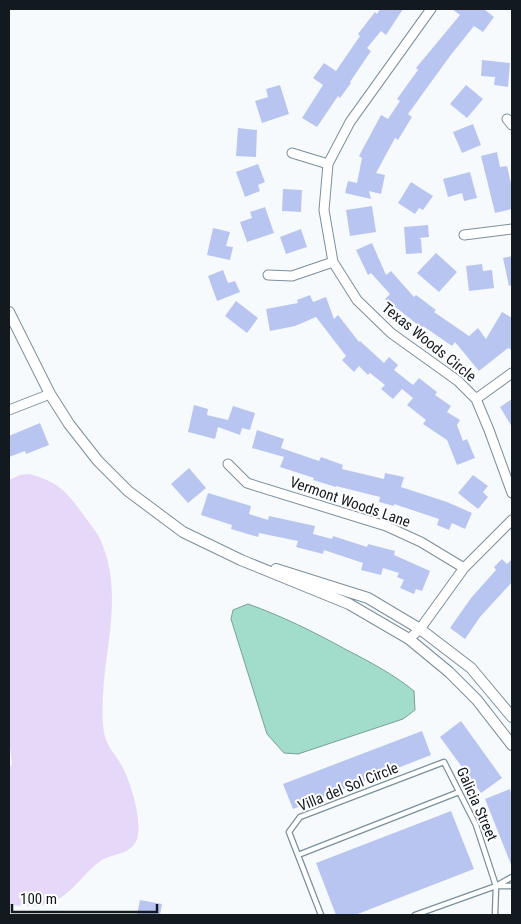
<svg xmlns="http://www.w3.org/2000/svg" width="521" height="924" font-family="'Roboto Condensed',sans-serif">
<style>
.green{fill:#e6d8f8}
.water{fill:#a2dccb;stroke:#77a297}
.building{fill:#b9c5f1}
.lines{fill:none;stroke-linecap:round;stroke-linejoin:round}
.service-casing{stroke:#7b8f9d;stroke-width:7}
.minor-casing{stroke:#7b8f9d;stroke-width:11}
.tertiary-casing{stroke:#7b8f9d;stroke-width:12}
.service{stroke:#fff;stroke-width:4.5}
.minor{stroke:#fff;stroke-width:9}
.tertiary{stroke:#fff;stroke-width:10}
.labels{text-anchor:middle;stroke-width:4;stroke-linejoin:round;paint-order:stroke}
.street-label{font-size:15px;fill:#12191f;stroke:#fff}
</style>
<rect width="100%" height="100%" fill="#f6fafd"/>
<path class="green" d="M30,474C60,483 67,492 85,517C90,524 96,531 100,539C121,585 109,632 104,680C103,695 101,723 105,737C108,747 115,754 120,763C130,778 143,822 137,839C131,855 114,853 102,860C86,870 74,891 57,900C42,908 25,906 9,905V768L12,764L9,738V480L20,475Z"/>
<path class="water" d="M248,604C282,616 314,632 345,649C370,662 393,674 414,691L415,710L403,719L298,754L284,753L267,734L231,619L233,610Z"/>
<path class="building" d="M380,9H403L386,35L381,31L367,48L371,51L350,82L351,83L340,98L338,96L317,127L302,118L323,85L313,78L324,63L336,71L360,36L358,34L375,12L377,14Z
M452,9H484L494,17L483,32L474,26L450,56L408,114L412,117L398,140L395,138L376,173L385,175L381,194L369,191L371,199L345,193L348,181L357,183L362,158L359,156L381,115L388,119L400,101L397,99L418,70L416,68L460,15Z
M482,60L510,63L508,87L494,85L495,77L481,76Z
M280,85L289,114L262,123L255,101L268,97L266,89Z
M466,85L483,99L467,118L450,104Z
M473,124L481,145L462,153L453,132Z
M238,128L257,130L256,157L236,156Z
M497,152L500,167L507,166L512,188V209L495,213L481,156Z
M258,164L265,182L258,185L260,191L245,197L236,172Z
M470,172L477,198L464,201L462,193L448,197L443,179Z
M411,182L433,196L423,210L419,208L415,214L398,203Z
M283,189L302,190L301,212L282,211Z
M372,206L376,232L350,236L346,210Z
M265,207L274,233L247,242L240,222L252,218L250,212Z
M428,225L429,237L419,238L421,239L422,253L406,254L404,227Z
M213,228L230,232L226,246L233,247L230,260L207,255Z
M301,229L307,247L286,254L280,237Z
M372,243L386,275L391,271L414,297L416,295L436,310L434,312L469,336L478,328L486,339L502,312L512,318V350L508,348L479,371L455,342L452,346L423,326L422,328L394,306L393,307L385,299L390,294L371,273L368,275L356,250Z
M436,253L457,272L439,292L417,273Z
M512,256V285L509,286L503,258Z
M482,264L483,271L492,270L494,288L469,291L466,266Z
M223,270L228,283L235,281L240,292L217,301L208,276Z
M310,295L313,302L326,297L334,319L338,315L359,342L360,341L384,363L389,357L398,365L394,370L413,385L419,378L437,392L435,395L451,406L447,412L460,420L457,425L463,441L467,439L475,458L457,465L447,440L423,424L426,420L407,405L413,398L402,389L393,399L381,389L385,385L370,373L368,375L359,366L354,372L342,360L346,356L316,317L295,326L270,331L266,309L298,303L297,300Z
M236,301L258,318L247,333L225,316Z
M512,399V427L500,407Z
M194,405L208,409L207,415L228,420L233,406L255,413L250,430L242,428L240,435L218,427L215,439L188,432Z
M40,423L49,445L26,454L25,451L9,457V436Z
M257,430L284,439L281,448L319,461L321,457L343,465L342,469L384,479L385,473L404,477L401,487L447,502L472,513L465,529L452,523L449,530L437,525L439,519L394,504V506L379,502L380,497L336,486V487L313,480L314,478L280,467L284,457L252,448Z
M189,468L206,488L188,503L171,484Z
M473,475L488,486L483,492L488,497L478,509L458,493Z
M208,493L251,506L249,514L268,520L269,516L315,526L313,534L332,539L333,536L367,547L368,544L395,551L394,555L430,571L422,591L416,589L414,594L400,588L404,580L397,577L399,573L383,568L381,575L361,570L363,563L324,550L323,554L296,547L298,541L259,533L258,537L231,529L232,525L201,515Z
M502,559L507,564L512,559V582L480,617L465,639L450,628L471,598L496,570L494,567Z
M461,721L502,778L481,793L440,737Z
M422,731L431,755L293,809L283,784Z
M510,789L512,797V867L485,799Z
M451,811L474,869L355,915H336L316,863Z
M140,900L162,904L160,915H137Z"/>
<g class="lines">
<defs>
<path id="service" d="M298,855L459,792
M497,886H512
M321,915L289,832L300,817L444,762L476,825L496,886L495,915
M415,915L496,886L512,877"/>
<path id="minor" d="M431,9L350,122L328,164L324,210L333,262L357,300L391,333L458,381L476,399L489,430L512,493
M507,119L512,125
M292,153L328,164
M464,235L512,229
M268,275L292,276L333,262
M476,399L512,373
M9,410L50,394
M228,464L247,483L386,526L421,542L464,568
M409,639L420,629L464,568L512,520"/>
<path id="tertiary" d="M9,312L50,394L69,424L98,461L128,491L183,532L241,560L349,604L409,639L449,672L477,700L512,745
M276,569L368,598L420,629L471,668L512,717"/>
</defs>
<use href="#service" class="service-casing"/>
<use href="#minor" class="minor-casing"/>
<use href="#tertiary" class="tertiary-casing"/>
<use href="#service" class="service"/>
<use href="#minor" class="minor"/>
<use href="#tertiary" class="tertiary"/>
</g>
<g class="labels">
<g class="street-label">
<text transform="translate(429 342) rotate(39)" y="5">Texas Woods Circle</text>
<text transform="translate(350 502) rotate(19)" y="5">Vermont Woods Lane</text>
<text transform="translate(348 787) rotate(-22)" y="5">Villa del Sol Circle</text>
<text transform="translate(477 804) rotate(66)" y="5">Galicia Street</text>
</g>
</g>
<rect width="521" height="924" fill="none" stroke="#12191f" stroke-width="20"/>
<path d="M12 904v8h145v-8" fill="none" stroke="#12191f" stroke-width="2.5"/>
<text x="20" y="904" font-size="15" fill="#12191f" stroke="#ffffff" stroke-width="4" paint-order="stroke">100 m</text>
</svg>
